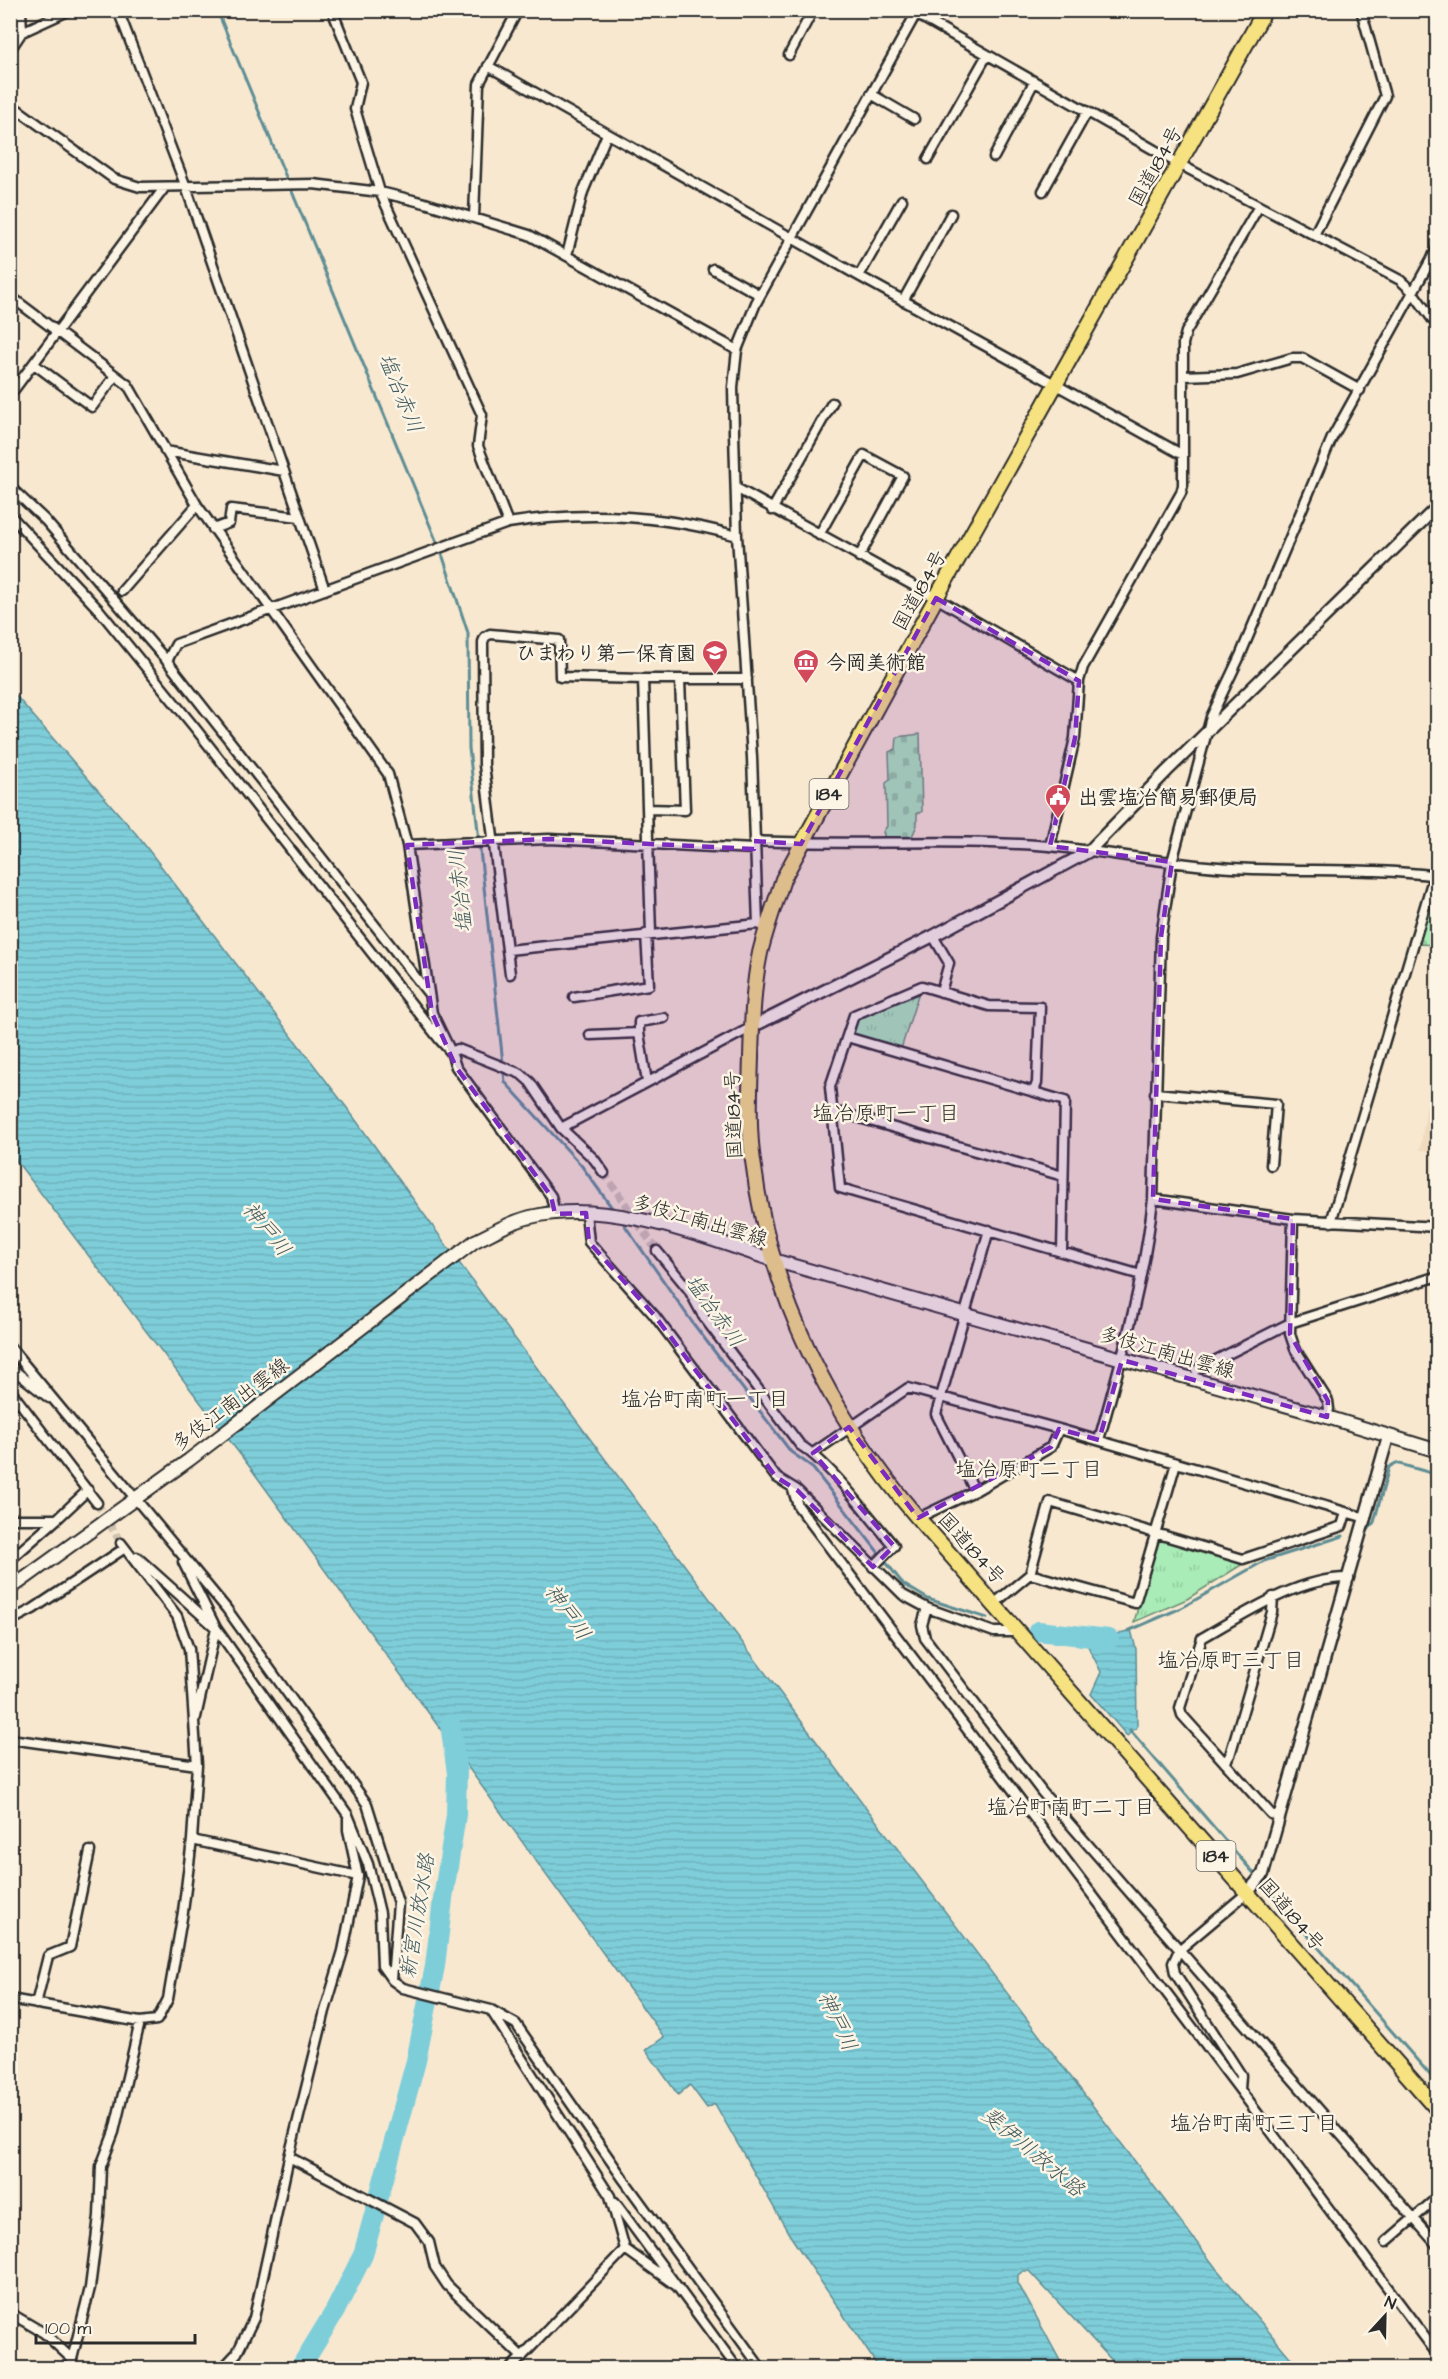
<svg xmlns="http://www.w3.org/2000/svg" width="1448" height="2379" font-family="'Architects Daughter','Klee One',sans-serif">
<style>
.built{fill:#f1dbbe}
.cemetery{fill:url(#cemetery-stones);stroke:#6a8c71;stroke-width:1.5}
.park{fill:url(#park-tufts);stroke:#6a8c71;stroke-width:1.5}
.water{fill:url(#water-rules);stroke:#5d8d94;stroke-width:1.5}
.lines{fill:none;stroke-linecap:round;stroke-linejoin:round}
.stream{stroke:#5d8d94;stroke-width:3}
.river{stroke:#7eceda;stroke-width:20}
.minor-tunnel{stroke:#cfc2af;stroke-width:8;stroke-dasharray:8 4;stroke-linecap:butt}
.minor-casing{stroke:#2b2b2b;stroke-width:13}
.tertiary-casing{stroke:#2b2b2b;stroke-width:15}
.secondary-casing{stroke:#2b2b2b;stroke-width:16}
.trunk-casing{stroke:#2b2b2b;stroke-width:18}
.minor{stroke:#fcf5e5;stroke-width:8}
.tertiary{stroke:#fcf5e5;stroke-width:10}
.secondary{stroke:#fcf5e5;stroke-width:12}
.trunk{stroke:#f7e281;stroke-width:14}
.marked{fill:#7b2cbf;fill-opacity:0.2;stroke:#7b2cbf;stroke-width:4.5;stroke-dasharray:12 8;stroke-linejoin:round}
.labels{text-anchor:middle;stroke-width:5;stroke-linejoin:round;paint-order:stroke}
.shield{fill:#fcf5e5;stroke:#6a6863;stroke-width:1.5}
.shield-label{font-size:18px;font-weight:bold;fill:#2b2b2b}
.street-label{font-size:20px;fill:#2b2b2b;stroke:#fcf5e5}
.poi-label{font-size:20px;font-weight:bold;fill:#2b2b2b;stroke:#fcf5e5;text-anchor:start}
.water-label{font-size:21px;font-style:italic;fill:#445c60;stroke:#fcf5e5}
.neighbourhood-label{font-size:21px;fill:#2b2b2b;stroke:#fcf5e5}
</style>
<defs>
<pattern id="cemetery-stones" width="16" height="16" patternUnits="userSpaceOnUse" patternTransform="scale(1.5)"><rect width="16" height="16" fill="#a9ecb7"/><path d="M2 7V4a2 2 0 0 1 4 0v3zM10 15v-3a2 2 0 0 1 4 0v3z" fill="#92cb9e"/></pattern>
<pattern id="park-tufts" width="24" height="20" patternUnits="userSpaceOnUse" patternTransform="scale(1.5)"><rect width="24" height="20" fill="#a9ecb7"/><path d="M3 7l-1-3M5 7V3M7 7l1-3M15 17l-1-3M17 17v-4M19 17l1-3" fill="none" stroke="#92cb9e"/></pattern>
<pattern id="water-rules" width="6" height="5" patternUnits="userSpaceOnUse" patternTransform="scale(1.5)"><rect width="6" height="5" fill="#7eceda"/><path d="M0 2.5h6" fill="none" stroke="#6db1bb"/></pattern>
</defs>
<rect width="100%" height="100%" fill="#f8e8d0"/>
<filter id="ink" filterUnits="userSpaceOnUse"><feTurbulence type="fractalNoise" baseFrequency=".0167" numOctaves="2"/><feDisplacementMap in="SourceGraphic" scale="12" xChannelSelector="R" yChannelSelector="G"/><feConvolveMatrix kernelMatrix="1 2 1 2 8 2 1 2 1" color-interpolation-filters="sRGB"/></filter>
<g filter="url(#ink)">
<path class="built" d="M1427,1105L1437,1106V1152L1420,1150Z"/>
<path class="cemetery" d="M920,734L922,812L917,813V825L910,841H886L883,832L887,826L886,783L890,780L889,752L896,749L897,737Z
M1430,907L1437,909V945L1418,944Z"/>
<path class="park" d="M919,992L901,1049L856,1036L853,1031L857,1018Z
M1162,1539L1246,1562L1187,1599L1134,1622L1157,1541Z"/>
<path class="water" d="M10,689L137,835L347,1108L484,1297L849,1785L1216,2268L1299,2368H1119L1029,2271H1023L1018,2275V2283L1064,2368H879L789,2234L715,2104L707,2108L690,2085L678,2095L646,2050L664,2037L252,1470L11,1154Z
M1131,1630L1136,1649L1137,1727L1127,1736L1091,1694L1101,1672L1087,1644L1086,1632L1113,1635Z"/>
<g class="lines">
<path class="stream" d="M217,10L443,557L468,633L469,748L505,1082L581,1165L615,1212
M621,1220L692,1322L791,1452L811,1466L903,1584L928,1599L987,1618
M1368,1530L1374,1522L1389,1467L1396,1463L1438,1475
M1128,1631L1181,1608L1264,1561L1343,1536
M1130,1730L1257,1877
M1261,1882L1438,2084"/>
<path class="river" d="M1038,1631L1109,1639
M300,2368L335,2311L363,2255L416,2061L435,1966L443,1899L456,1815L457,1773L450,1724"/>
<path class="minor-tunnel" d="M604,1173L657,1251
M97,1503L121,1543"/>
<defs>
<path id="minor" d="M21,10L22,32
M118,10L186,187L325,590
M332,10L361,82L355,109L380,192L482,415L478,446L508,523
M909,10L1179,164L1400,280L1412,291L1438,327
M10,50L22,32L70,10
M789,55L813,10
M488,66L859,276L1183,455
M871,94L914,119
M10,104L114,179L140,187L313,184L380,192L425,203L529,235L737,350
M994,157L1034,82
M928,159L987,55
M1043,191L1087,112
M474,217L479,84L518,10
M1314,235L1385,96L1361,10
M567,255L583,192L607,134
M713,269L760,295
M859,276L902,200
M10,296L128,385L197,505L388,774L407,845L432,1013L451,1052L456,1067L551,1196L555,1214
M903,301L951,214
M34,364L92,407L115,376
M1183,376L1237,374L1292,358H1302L1360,390
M10,395L165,187
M165,451L284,471
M10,487L45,520L167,661L428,993
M736,488L936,598L1079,681L1083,667L1181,493L1183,485V344L1186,332L1259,206
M772,510L832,403
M10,515L100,611L195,728L440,1040L451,1052L458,1049L521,1074L530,1082L561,1128L594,1159L604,1173
M213,529L229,523L231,509L300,517
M819,535L864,455L903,476L859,557
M122,591L197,505
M167,661L176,644L508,523C584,511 663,515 737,536
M648,809L685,810L680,680
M754,841C852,846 951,838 1049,846C1110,852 1172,865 1233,868C1301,872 1370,867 1438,876
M407,845L549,839L754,849
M1050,846L1075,738L1079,681
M766,927L758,924L752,757L737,536L734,433L733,387L737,350L756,303L918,10
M651,934L643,679H747
M933,936L949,963L941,992
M508,950L758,924
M510,974L484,765L483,642L485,637L490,634L559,640L560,677L643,679
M574,997L649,985L646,934
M639,1033V1022L664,1018
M590,1035L639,1033L647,1082
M847,1037L1065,1101L1062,1252
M1034,1091L1037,1083L1040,1007L989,1006L922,986L854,1015L830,1087L840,1188L1141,1275
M1155,1093L1276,1104L1271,1165
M833,1112L842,1113L1063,1176
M561,1128L752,1027
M1153,1199L1293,1219L1438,1227
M586,1213L589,1242L654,1315L776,1477L797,1490L903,1595L927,1608L994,1632H1019
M1293,1219L1290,1334L1295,1349L1328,1401L1329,1409L1327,1417
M1331,1222L1438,862
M657,1251L689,1290L703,1316L800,1445C831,1464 869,1517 894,1546L873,1567
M10,1347L226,1608L367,1804L398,1903L392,1980L403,1988L491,2010L516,2024L624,2180L761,2368
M10,1367L49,1398
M1196,1370L1290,1323L1438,1276
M10,1390L97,1503
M1099,1440C1121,1361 1144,1282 1153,1199L1161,937L1172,862L1211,717L1240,656L1332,438L1438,247
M813,1453L908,1388L1059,1429L1366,1518
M792,1487L798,1506L1240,2090
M975,1491L936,1414L989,1230
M918,1518L975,1491L1051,1447L1059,1429
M10,1519H57L88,1490
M137,1557L216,1628L196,1717
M10,1560L57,1519
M183,1562L216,1628L348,1815L368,1864L380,1913L382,1966L392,1980
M1030,1574L1135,1603L1176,1463
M995,1603L1030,1574L1050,1502L1243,1559L1342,1526L1346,1513
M927,1608L922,1625L925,1638L1042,1792L1438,2246
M10,1621L33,1609L125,1548
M10,1739L197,1765
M1225,1763L1230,1755L1272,1612L1273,1597
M1280,1817L1271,1814L1182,1715L1180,1708L1202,1638C1244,1614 1299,1577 1349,1578
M348,1818V1830L358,1876
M192,1840L358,1876L343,1951L325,2011L289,2157L254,2318L237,2353L223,2368
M1248,1892L1179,1950L1173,1963L1175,1973L1241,2075L1240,2090L1438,2355
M10,1999L140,2022L157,2020L168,1999L183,1912L192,1840L197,1765L189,1649L177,1616L121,1543
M36,2004L48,1956L70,1947L90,1851
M492,2012L610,2196L625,2249L678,2287
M289,2157L415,2223L429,2242L435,2267L447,2285L522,2357
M615,2202L737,2368
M1386,2242L1438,2197
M10,2313L44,2333L72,2359V2368
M72,2359L90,2288L99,2216L101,2166L114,2132L140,2022
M511,2368L625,2249"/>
<path id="tertiary" d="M752,1027L933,936L1088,852L1167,771L1438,506
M1248,1892L1263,1874L1388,1437"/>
<path id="secondary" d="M10,1589L189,1460L475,1241C494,1232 514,1220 535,1216C612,1200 700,1236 773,1260L1327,1417L1438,1451"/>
<path id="trunk" d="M1265,10L936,598L783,879C775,904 766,928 760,953C753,986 752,1023 751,1057C750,1092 748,1126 753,1161C769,1294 831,1417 918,1518L1438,2110"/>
</defs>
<use href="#minor" class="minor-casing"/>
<use href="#tertiary" class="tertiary-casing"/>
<use href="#secondary" class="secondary-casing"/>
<use href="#trunk" class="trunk-casing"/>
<use href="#minor" class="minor"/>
<use href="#tertiary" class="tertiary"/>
<use href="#secondary" class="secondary"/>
<use href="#trunk" class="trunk"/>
</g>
</g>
<path class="marked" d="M936,598L1079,681L1075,738L1050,846L1172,862L1161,937L1153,1199L1293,1219L1290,1334L1328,1401L1327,1417L1122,1360L1099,1440L1059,1429L1051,1447L918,1518L849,1427L813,1453L894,1546L873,1567L797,1490L776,1477L654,1315L589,1242L586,1213L555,1214L551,1196L456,1067L432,1013L407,845L549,839L754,849V841L801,844Z"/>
<defs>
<symbol id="school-pin" viewBox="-11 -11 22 30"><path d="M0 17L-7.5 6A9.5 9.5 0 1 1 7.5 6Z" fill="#d1495b" stroke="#fcf5e5"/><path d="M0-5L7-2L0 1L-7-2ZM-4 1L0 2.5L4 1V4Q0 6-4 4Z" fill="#fff"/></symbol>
<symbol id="museum-pin" viewBox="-11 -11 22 30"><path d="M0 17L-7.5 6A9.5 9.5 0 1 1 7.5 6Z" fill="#d1495b" stroke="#fcf5e5"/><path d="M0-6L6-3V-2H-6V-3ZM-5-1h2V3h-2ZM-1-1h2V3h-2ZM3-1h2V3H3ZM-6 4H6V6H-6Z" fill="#fff"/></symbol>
<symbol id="civic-pin" viewBox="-11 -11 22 30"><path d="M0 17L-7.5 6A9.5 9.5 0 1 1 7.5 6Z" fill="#d1495b" stroke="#fcf5e5"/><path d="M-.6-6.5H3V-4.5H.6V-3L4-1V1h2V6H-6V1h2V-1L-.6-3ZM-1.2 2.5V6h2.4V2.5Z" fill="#fff"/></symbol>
</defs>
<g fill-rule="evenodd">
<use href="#school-pin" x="700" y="638" width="30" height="40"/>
<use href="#museum-pin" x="791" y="647" width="30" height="40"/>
<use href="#civic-pin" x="1043" y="782" width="30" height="40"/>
</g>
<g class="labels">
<g class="shield">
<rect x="809.5" y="779" width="39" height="30" rx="4.5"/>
<rect x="1196.5" y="1841" width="39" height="30" rx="4.5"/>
</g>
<g class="shield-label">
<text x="829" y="800">184</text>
<text x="1216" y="1862">184</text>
</g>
<g class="street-label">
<text transform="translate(1155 166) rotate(-61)" y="7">国道184号</text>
<text transform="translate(919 590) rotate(-61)" y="7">国道184号</text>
<text transform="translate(733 1115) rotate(-92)" y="7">国道184号</text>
<text transform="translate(700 1220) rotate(16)" y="7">多伎江南出雲線</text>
<text transform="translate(1167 1352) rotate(16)" y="7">多伎江南出雲線</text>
<text transform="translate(230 1404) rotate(-37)" y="7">多伎江南出雲線</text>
<text transform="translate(972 1548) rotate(48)" y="7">国道184号</text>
<text transform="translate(1292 1914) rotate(49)" y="7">国道184号</text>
</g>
<g class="poi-label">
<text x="696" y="660" text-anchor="end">ひまわり第一保育園</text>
<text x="826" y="669">今岡美術館</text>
<text x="1078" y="804">出雲塩冶簡易郵便局</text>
</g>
<g class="water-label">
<text transform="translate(401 393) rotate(68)" y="7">塩冶赤川</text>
<text transform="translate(460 891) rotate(-96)" y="7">塩冶赤川</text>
<text transform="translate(267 1229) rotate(51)" y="7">神戸川</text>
<text transform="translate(715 1311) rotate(54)" y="7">塩冶赤川</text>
<text transform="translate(568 1612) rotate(55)" y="7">神戸川</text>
<text transform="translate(417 1916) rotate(-81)" y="7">新宮川放水路</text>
<text transform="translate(838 2021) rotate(65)" y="7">神戸川</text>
<text transform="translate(1033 2152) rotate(40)" y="7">斐伊川放水路</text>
</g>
<g class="neighbourhood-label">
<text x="886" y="1120">塩冶原町一丁目</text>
<text x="705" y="1406">塩冶町南町一丁目</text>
<text x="1029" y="1476">塩冶原町二丁目</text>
<text x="1231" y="1667">塩冶原町三丁目</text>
<text x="1071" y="1814">塩冶町南町二丁目</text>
<text x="1254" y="2130">塩冶町南町三丁目</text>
</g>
</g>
<rect width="1448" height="2379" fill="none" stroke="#fcf5e5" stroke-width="36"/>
<rect x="18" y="18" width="1412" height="2343" fill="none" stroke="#2b2b2b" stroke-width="2" filter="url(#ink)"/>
<g transform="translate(1385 2316) rotate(22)" stroke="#fcf5e5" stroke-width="4.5" paint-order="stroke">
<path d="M0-4.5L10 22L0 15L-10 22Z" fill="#2b2b2b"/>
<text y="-9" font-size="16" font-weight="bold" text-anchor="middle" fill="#2b2b2b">N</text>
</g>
<path d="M36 2334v9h159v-9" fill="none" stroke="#2b2b2b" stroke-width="3"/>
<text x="45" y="2334" font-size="18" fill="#2b2b2b" stroke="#fcf5e5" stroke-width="4.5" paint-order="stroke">100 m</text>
</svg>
